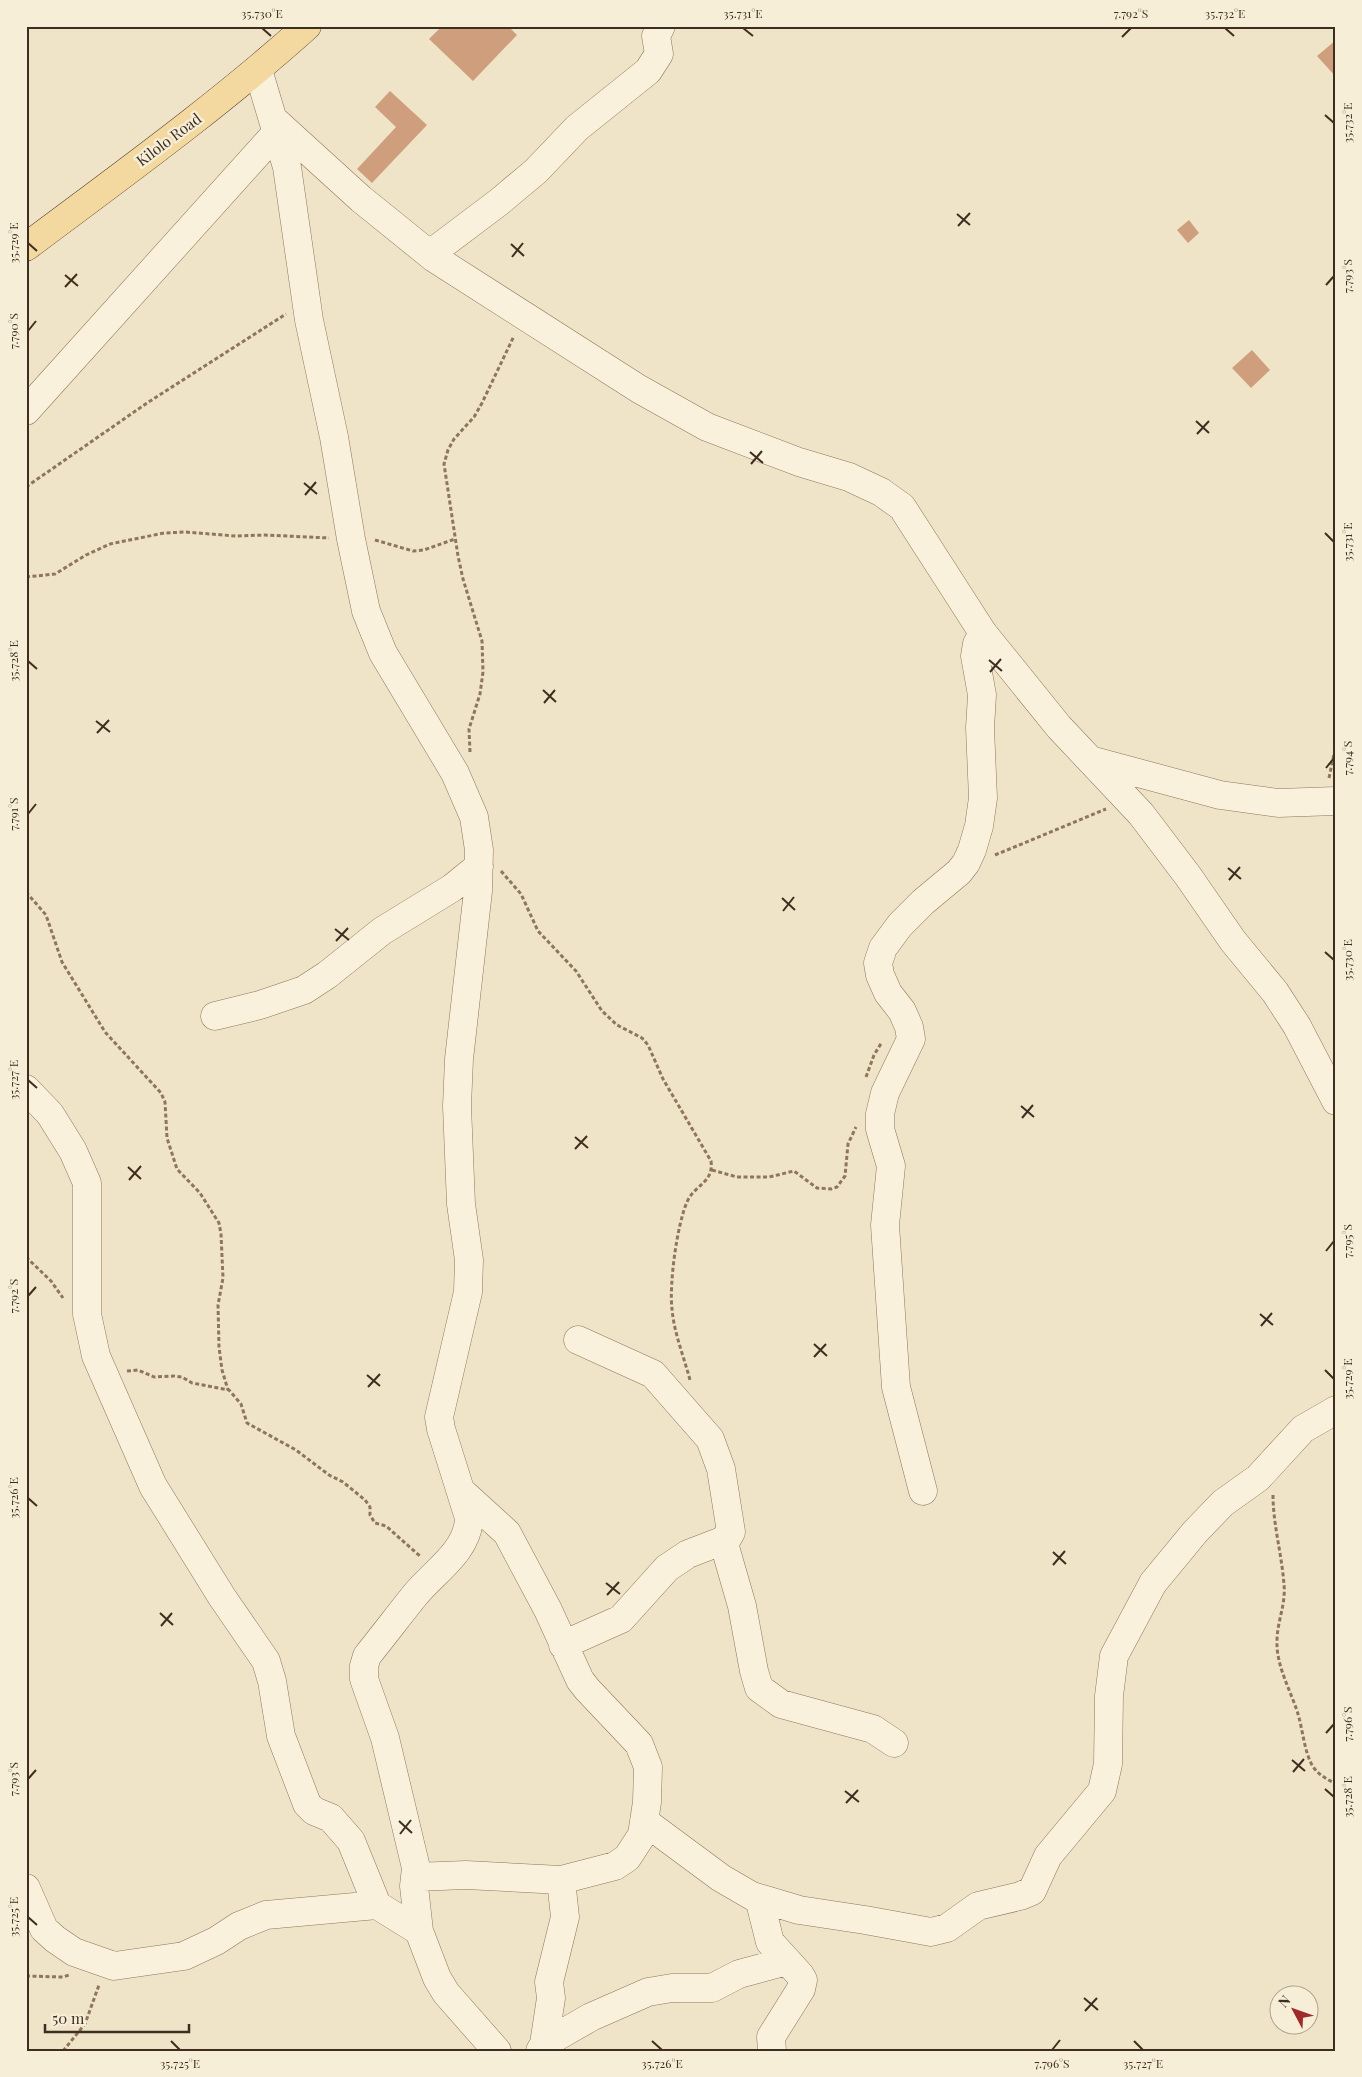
<svg xmlns="http://www.w3.org/2000/svg" width="1362" height="2077" font-family="'Playfair Display',serif">
<style>
.building{fill:#cf9f7d}
.lines{fill:none;stroke-linecap:round;stroke-linejoin:round}
.minor-casing{stroke:#8d765c;stroke-width:29}
.major-casing{stroke:#5b4430;stroke-width:29}
.path{stroke:#8d765c;stroke-width:3;stroke-dasharray:4 2.5;stroke-linecap:butt}
.minor{stroke:#faf1dc;stroke-width:28}
.major{stroke:#f3d9a0;stroke-width:28}
.ticks{fill:none;stroke:#3d2e20;stroke-width:2}
.labels{text-anchor:middle;stroke-width:4.5;stroke-linejoin:round;paint-order:stroke}
.street-label{font-size:15px;fill:#3d2e20;stroke:#f7eed8}
.neatline{fill:none;stroke:#3d2e20;stroke-width:2}
.ticks-label{font-size:12px;text-anchor:middle;fill:#3d2e20}
</style>
<rect width="100%" height="100%" fill="#f0e4c8"/>
<path class="building" d="M442,26H508L517,35L473,81L429,39Z
M1336,40V77L1317,56Z
M390,91L427,125L372,183L357,169L396,127L375,107Z
M1189,220L1199,233L1188,243L1177,230Z
M1252,350L1270,370L1251,388L1232,368Z"/>
<g class="lines">
<defs>
<path id="minor" d="M258,70L287,167L309,320L334,437L351,539L366,611L383,653L455,773L474,817L479,850L478,891L459,1059L457,1106L461,1204L469,1260L468,1292L439,1417L441,1429L469,1518C468,1551 435,1571 415,1595C399,1615 383,1636 367,1656L364,1666V1679L385,1738L416,1868L414,1886L419,1931L437,1978L446,1993L497,2051
M273,119L361,199L434,258L639,389L707,427L799,462L849,477L881,492L902,507L983,633L1059,727L1141,814L1188,876L1233,941L1275,992L1297,1026L1336,1101
M430,254L499,202L536,171L577,128L648,71L659,54L656,36L661,26
M26,411L277,132
M1090,760L1220,795L1278,803L1336,801
M215,1016L260,1005L304,990L327,975L382,931L452,888L479,866
M26,1089L50,1114L73,1151L87,1183V1314L96,1356L153,1486L222,1597L266,1661L272,1681L281,1736L307,1804L314,1811L331,1818L351,1841L377,1905L419,1931
M923,1491L896,1387L885,1225L891,1166L880,1129V1114L885,1093L911,1039L909,1027L902,1011L888,993L880,975L878,963L883,948L900,925L923,902L959,872L966,863L972,850L979,826L983,798L980,728L982,695L975,656L977,644L983,633
M723,1540L742,1606L754,1671L759,1688L781,1704L873,1729L894,1743
M563,1645L621,1619L667,1568L688,1554L727,1539L731,1532L721,1469L710,1439L653,1374L578,1340
M644,1821L721,1878L752,1896L799,1910L865,1920L931,1932L947,1928L978,1906L1020,1896L1032,1891L1048,1856L1102,1791L1108,1764L1109,1696L1114,1656L1153,1583L1195,1532L1223,1503L1258,1478L1303,1429L1336,1410
M415,1877L466,1875L561,1880L615,1866L627,1858L642,1835L647,1802L648,1767L639,1744L587,1689L580,1680L548,1610L507,1533L461,1491
M26,1888L44,1929L55,1939L74,1952L114,1966L184,1956L216,1941L239,1926L266,1915L377,1905
M759,1898L770,1942L800,1975L803,1980L801,1989L771,2037L772,2051
M544,2044L591,2017L648,1992L672,1988H712L739,1974L787,1961
M540,2051L544,2044L551,1998L549,1982L565,1917L561,1880"/>
<path id="major" d="M26,247C122,175 218,106 307,26"/>
</defs>
<use href="#minor" class="minor-casing"/>
<use href="#major" class="major-casing"/>
<path class="path" d="M26,487L147,403L286,314
M375,540L413,551L424,550L455,539
M26,577L55,574L86,555L110,544L164,533L185,532L236,536L265,535L329,538
M470,752L469,729L480,694L483,672L482,641L463,579L458,556L444,464L448,450L454,439L474,417L482,403L514,336
M1329,778L1336,744
M995,855L1106,809
M501,871L521,894L538,931L576,971L602,1011L617,1025L642,1038L648,1045L663,1079L711,1161C714,1183 694,1185 687,1202C677,1225 669,1284 672,1309C674,1333 684,1357 690,1380
M26,892L46,915L62,962L105,1032L161,1093L165,1102L167,1138L177,1169L200,1193L219,1223L221,1234L223,1278L218,1305L219,1347L222,1370L228,1390
M866,1077L874,1055L882,1042
M712,1170L737,1177H769L794,1171L817,1188L831,1189L837,1187L845,1176L848,1144L856,1127
M26,1257L51,1281L63,1298
M127,1371L138,1370L154,1377L174,1376L182,1377L192,1383L229,1390L241,1404L247,1423L296,1450L329,1475L343,1482L365,1500L370,1507V1515L375,1523L386,1526L421,1557
M1273,1495C1273,1525 1282,1555 1284,1585C1286,1604 1277,1622 1277,1641C1276,1666 1291,1691 1298,1714C1303,1731 1304,1750 1312,1765C1318,1775 1327,1779 1336,1784
M26,1976L63,1977L69,1975
M63,2051L85,2024L99,1985"/>
<use href="#minor" class="minor"/>
<use href="#major" class="major"/>
</g>
<path class="ticks" d="M262,28L271,36M743,28L753,36M1225,28L1234,36M1122,37L1131,28M1325,115L1334,123M957,214L970,225M958,226L970,213M28,243L37,251M511,244L524,256M512,257L523,243M65,275L78,286M1326,285L1334,276M65,287L77,274M28,331L36,321M1196,421L1209,433M1197,434L1209,421M750,452L763,463M751,464L762,451M304,483L317,494M305,495L316,482M1325,533L1334,542M989,660L1002,671M28,661L37,669M990,672L1001,659M543,690L556,702M544,703L555,690M96,721L110,732M97,733L109,720M1326,768L1334,758M28,814L36,804M1228,868L1241,879M1229,880L1240,867M782,898L795,910M783,911L794,897M335,929L349,940M336,941L348,928M1325,952L1334,960M28,1080L37,1088M1021,1106L1034,1117M1022,1118L1033,1105M575,1137L588,1148M575,1149L587,1136M128,1167L141,1179M129,1180L141,1166M1326,1251L1334,1241M28,1296L36,1287M1260,1314L1273,1325M1261,1326L1272,1313M814,1344L827,1356M814,1357L826,1344M1325,1370L1334,1379M367,1375L380,1386M368,1387L380,1374M28,1498L37,1506M1053,1552L1066,1564M1053,1565L1065,1551M606,1583L620,1594M607,1595L619,1582M160,1613L173,1625M161,1626L172,1613M1326,1733L1334,1724M1292,1760L1305,1771M1293,1772L1304,1759M28,1779L36,1770M1325,1789L1334,1797M845,1791L859,1802M846,1803L858,1790M399,1821L412,1833M400,1834L411,1820M28,1917L37,1925M1084,1998L1098,2010M1085,2011L1097,1998M171,2041L180,2050M652,2041L662,2050M1134,2041L1143,2050M1052,2050L1060,2040"/>
<g class="labels">
<g class="street-label">
<text transform="translate(169 140) rotate(-37)" y="5">Kilolo Road</text>
</g>
</g>
<rect width="1362" height="2077" fill="none" stroke="#f7eed8" stroke-width="55"/>
<g transform="translate(1294 2010) rotate(311)"><circle r="24" fill="#f7eed8" stroke="#ada18e"/>
<path d="M0-4L9 19L0 12L-9 19Z" fill="#9e2a2b"/>
<text y="-8" font-size="14" font-weight="bold" text-anchor="middle" fill="#3d2e20">N</text>
</g>
<path d="M45 2024v8h144v-8" fill="none" stroke="#3d2e20" stroke-width="2.5"/>
<text x="52" y="2024" font-size="15" fill="#3d2e20" stroke="#f7eed8" stroke-width="4" paint-order="stroke">50 m</text>
<rect x="28" y="28" width="1306" height="2022" class="neatline"/>
<g class="ticks-label">
<text x="262" y="18">35.730°E</text>
<text x="743" y="18">35.731°E</text>
<text x="1131" y="18">7.792°S</text>
<text x="1225" y="18">35.732°E</text>
<text transform="translate(1348 123) rotate(-90)" y="4">35.732°E</text>
<text transform="translate(14 243) rotate(-90)" y="4">35.729°E</text>
<text transform="translate(1348 276) rotate(-90)" y="4">7.793°S</text>
<text transform="translate(14 331) rotate(-90)" y="4">7.790°S</text>
<text transform="translate(1348 542) rotate(-90)" y="4">35.731°E</text>
<text transform="translate(14 661) rotate(-90)" y="4">35.728°E</text>
<text transform="translate(1348 758) rotate(-90)" y="4">7.794°S</text>
<text transform="translate(14 814) rotate(-90)" y="4">7.791°S</text>
<text transform="translate(1348 960) rotate(-90)" y="4">35.730°E</text>
<text transform="translate(14 1080) rotate(-90)" y="4">35.727°E</text>
<text transform="translate(1348 1241) rotate(-90)" y="4">7.795°S</text>
<text transform="translate(14 1296) rotate(-90)" y="4">7.792°S</text>
<text transform="translate(1348 1379) rotate(-90)" y="4">35.729°E</text>
<text transform="translate(14 1498) rotate(-90)" y="4">35.726°E</text>
<text transform="translate(1348 1724) rotate(-90)" y="4">7.796°S</text>
<text transform="translate(14 1779) rotate(-90)" y="4">7.793°S</text>
<text transform="translate(1348 1797) rotate(-90)" y="4">35.728°E</text>
<text transform="translate(14 1917) rotate(-90)" y="4">35.725°E</text>
<text x="180" y="2068">35.725°E</text>
<text x="662" y="2068">35.726°E</text>
<text x="1052" y="2068">7.796°S</text>
<text x="1143" y="2068">35.727°E</text>
</g>
</svg>
